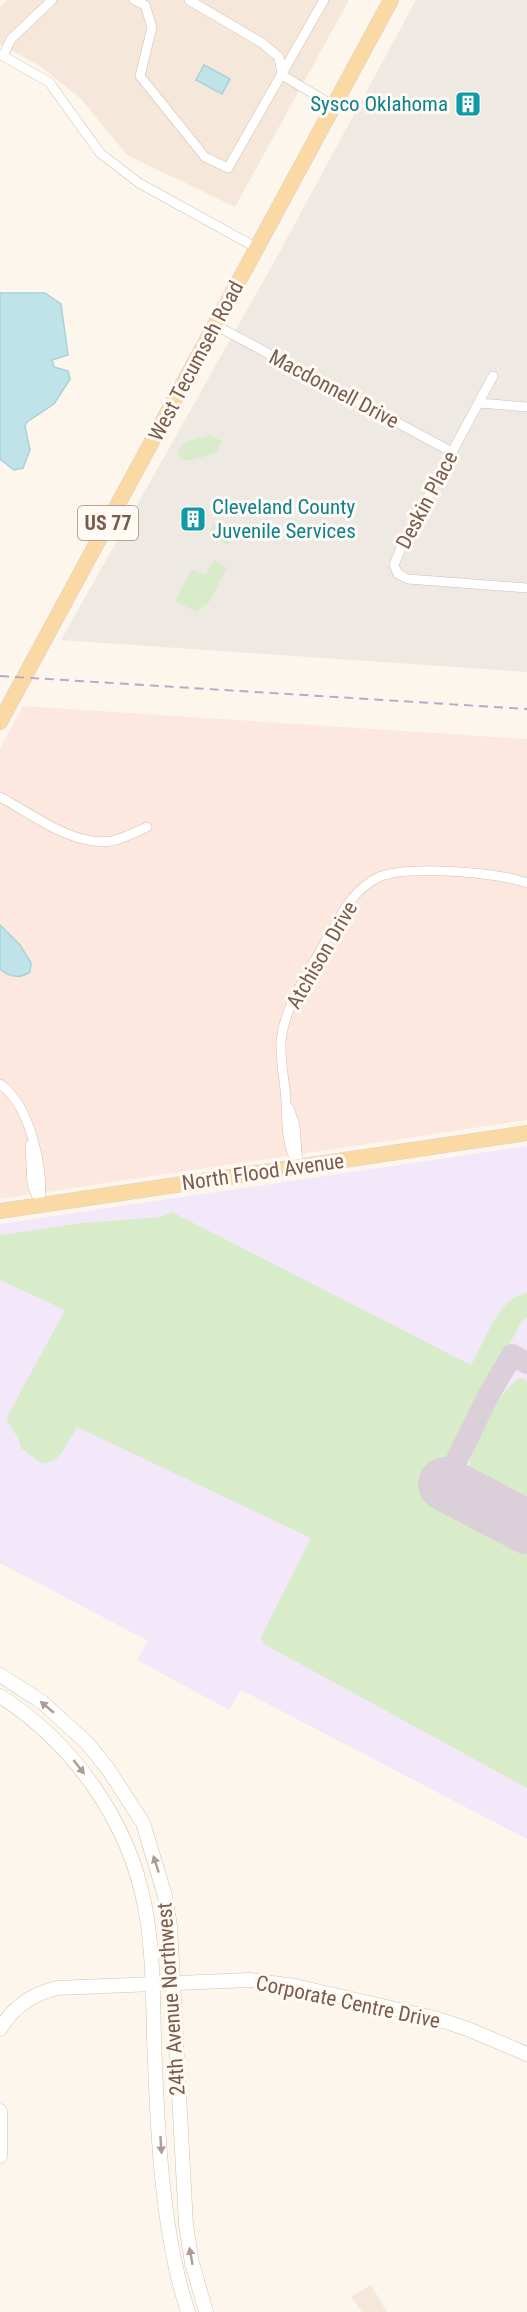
<svg xmlns="http://www.w3.org/2000/svg" width="527" height="2312" font-family="'Roboto Condensed',sans-serif">
<style>
.residential{fill:#f5e8da}
.commercial{fill:#fde8e0}
.industrial{fill:#efe9e4}
.education{fill:#f3e8fa}
.green{fill:#d8ecc9}
.water{fill:#bfe3e8;stroke:#a5d3da;stroke-width:1.5}
.lines{fill:none;stroke-linecap:round;stroke-linejoin:round}
.taxiway{stroke:#dbcfda;stroke-width:22}
.runway{stroke:#dbcfda;stroke-width:54}
.street-casing{stroke:#d1beb0;stroke-width:10}
.secondary-casing{stroke:#d6c0b0;stroke-width:15}
.primary-casing{stroke:#dad1cd;stroke-width:16}
.street{stroke:#fff;stroke-width:9}
.secondary{stroke:#fff;stroke-width:14}
.primary{stroke:#fbd9a5;stroke-width:15}
.rail{stroke:#b9a8c9;stroke-width:2;stroke-dasharray:9 6;stroke-linecap:butt}
.oneway{fill:#af9d94}
.labels{text-anchor:middle;stroke-width:6;stroke-linejoin:round;paint-order:stroke}
.shield{fill:#fffaf3;stroke:#a28b7f;stroke-width:1.5}
.shield-label{font-size:20px;font-weight:bold;fill:#7a5c4d}
.culture-label{font-size:21px;fill:#0d838f;stroke:#fffaf3;text-anchor:end}
.street-label{font-size:21px;fill:#7a5c4d;stroke:#fffaf3}
</style>
<rect width="100%" height="100%" fill="#fdf6ec"/>
<path class="residential" d="M7,0H349L235,207L127,155L81,99L40,66L0,44V7Z
M371,2285L387,2312H362L351,2297Z"/>
<path class="commercial" d="M23,706L527,739V1120L0,1199V748Z"/>
<path class="industrial" d="M416,0H527V672L61,640L279,253Z"/>
<path class="education" d="M527,1146V1839L241,1690L229,1710L137,1660L148,1641L0,1563V1224Z"/>
<path class="green" d="M210,435L222,441L216,453L188,461L177,454L183,443Z
M213,524L234,535L228,545L208,534Z
M214,560L227,568L209,602L196,612L175,601L192,569L205,575Z
M172,1212L471,1365C484,1344 498,1297 527,1293V1317L520,1324L429,1497L527,1549V1788L264,1644L261,1637L311,1538L77,1427L63,1451L55,1460L42,1464L21,1448C20,1434 9,1430 7,1417L65,1310L0,1280V1235L82,1223L161,1217Z
M519,1378L527,1380V1506L470,1477C464,1448 496,1395 519,1378Z"/>
<path class="water" d="M204,65L230,79L222,94L196,80Z
M0,293H45L61,304L68,355L52,360L54,367L68,371L70,379L54,404L27,422L25,426L30,450L23,468L14,470L0,459Z
M0,925L20,945L31,963L30,972C19,979 9,977 0,969Z"/>
<g class="lines">
<path class="taxiway" d="M445,1484L488,1396L512,1355L527,1363"/>
<path class="runway" d="M445,1484L527,1527"/>
<defs>
<path id="street" d="M134,0L145,5L152,27L140,76L205,157L228,168L324,0
M189,0L262,43L279,57L282,75L334,106
M0,55L3,56L11,39L52,0
M3,56L49,82L100,153L139,183L257,248
M215,325L452,452
M493,376L402,545L394,565L398,574L408,579L527,588
M479,403L527,407
M0,797C32,814 73,847 112,841C124,838 136,832 147,827
M0,1084C31,1106 44,1170 40,1205
M289,1108L295,1126L298,1165
M30,1145L32,1184L39,1202
M298,1167C286,1142 287,1128 286,1101C285,1081 280,1063 281,1042C284,1005 310,971 327,939C340,916 353,889 379,877C407,865 498,872 527,883"/>
<path id="secondary" d="M0,1675L42,1702L87,1743L108,1769L143,1823L165,1896L170,1926L186,2225L192,2263L206,2312
M0,1696C73,1743 129,1821 145,1907C153,1950 153,1995 154,2038C157,2123 161,2231 188,2312
M0,2029C13,2007 32,1994 57,1988L250,1980L295,1986L434,2018L468,2029L527,2054
M0,2111V2156"/>
<path id="primary" d="M0,722L391,0
M0,1211L527,1133"/>
</defs>
<use href="#street" class="street-casing"/>
<use href="#secondary" class="secondary-casing"/>
<use href="#primary" class="primary-casing"/>
<use href="#street" class="street"/>
<use href="#secondary" class="secondary"/>
<use href="#primary" class="primary"/>
<path class="rail" d="M0,676L527,709"/>
</g>
<defs><path id="oneway-solid" d="M-6-.8H1V-3.2L6.5 0L1 3.2V.8H-6Z" transform="scale(1.5)"/></defs>
<g class="oneway">
<use href="#oneway-solid" transform="translate(47 1707) rotate(-140)"/>
<use href="#oneway-solid" transform="translate(79 1767) rotate(52)"/>
<use href="#oneway-solid" transform="translate(156 1864) rotate(-108)"/>
<use href="#oneway-solid" transform="translate(161 2145) rotate(86)"/>
<use href="#oneway-solid" transform="translate(191 2256) rotate(-100)"/>
</g>
<defs>
<symbol id="building-square" viewBox="-11 -11 22 22"><rect x="-9" y="-9" width="18" height="18" rx="4" fill="#0f9aa8" stroke="#fffaf3"/><path d="M-4-6H4V6H1V3H-1V6H-4ZM-2.5-4.3h1.7v1.8h-1.7ZM.8-4.3h1.7v1.8H.8ZM-2.5-1h1.7V.8h-1.7ZM.8-1h1.7V.8H.8Z" fill="#fff"/></symbol>
</defs>
<g fill-rule="evenodd">
<use href="#building-square" x="453" y="89" width="30" height="30"/>
<use href="#building-square" x="178" y="504" width="30" height="30"/>
</g>
<g class="labels">
<rect class="shield" x="78" y="506" width="60" height="34" rx="4.5"/>
<g class="shield-label">
<text x="108" y="530">US 77</text>
</g>
<g class="culture-label">
<text x="448" y="111">Sysco Oklahoma</text>
<text x="212" y="514" text-anchor="start">Cleveland County<tspan x="212" dy="24">Juvenile Services</tspan></text>
</g>
<g class="street-label">
<text transform="translate(196 361) rotate(-62)" y="7">West Tecumseh Road</text>
<text transform="translate(334 389) rotate(28)" y="7">Macdonnell Drive</text>
<text transform="translate(427 500) rotate(-62)" y="7">Deskin Place</text>
<text transform="translate(322 955) rotate(-60)" y="7">Atchison Drive</text>
<text transform="translate(263 1172) rotate(-8)" y="7">North Flood Avenue</text>
<text transform="translate(171 1999) rotate(-94)" y="7">24th Avenue Northwest</text>
<text transform="translate(348 2002) rotate(12)" y="7">Corporate Centre Drive</text>
</g>
</g>
</svg>
